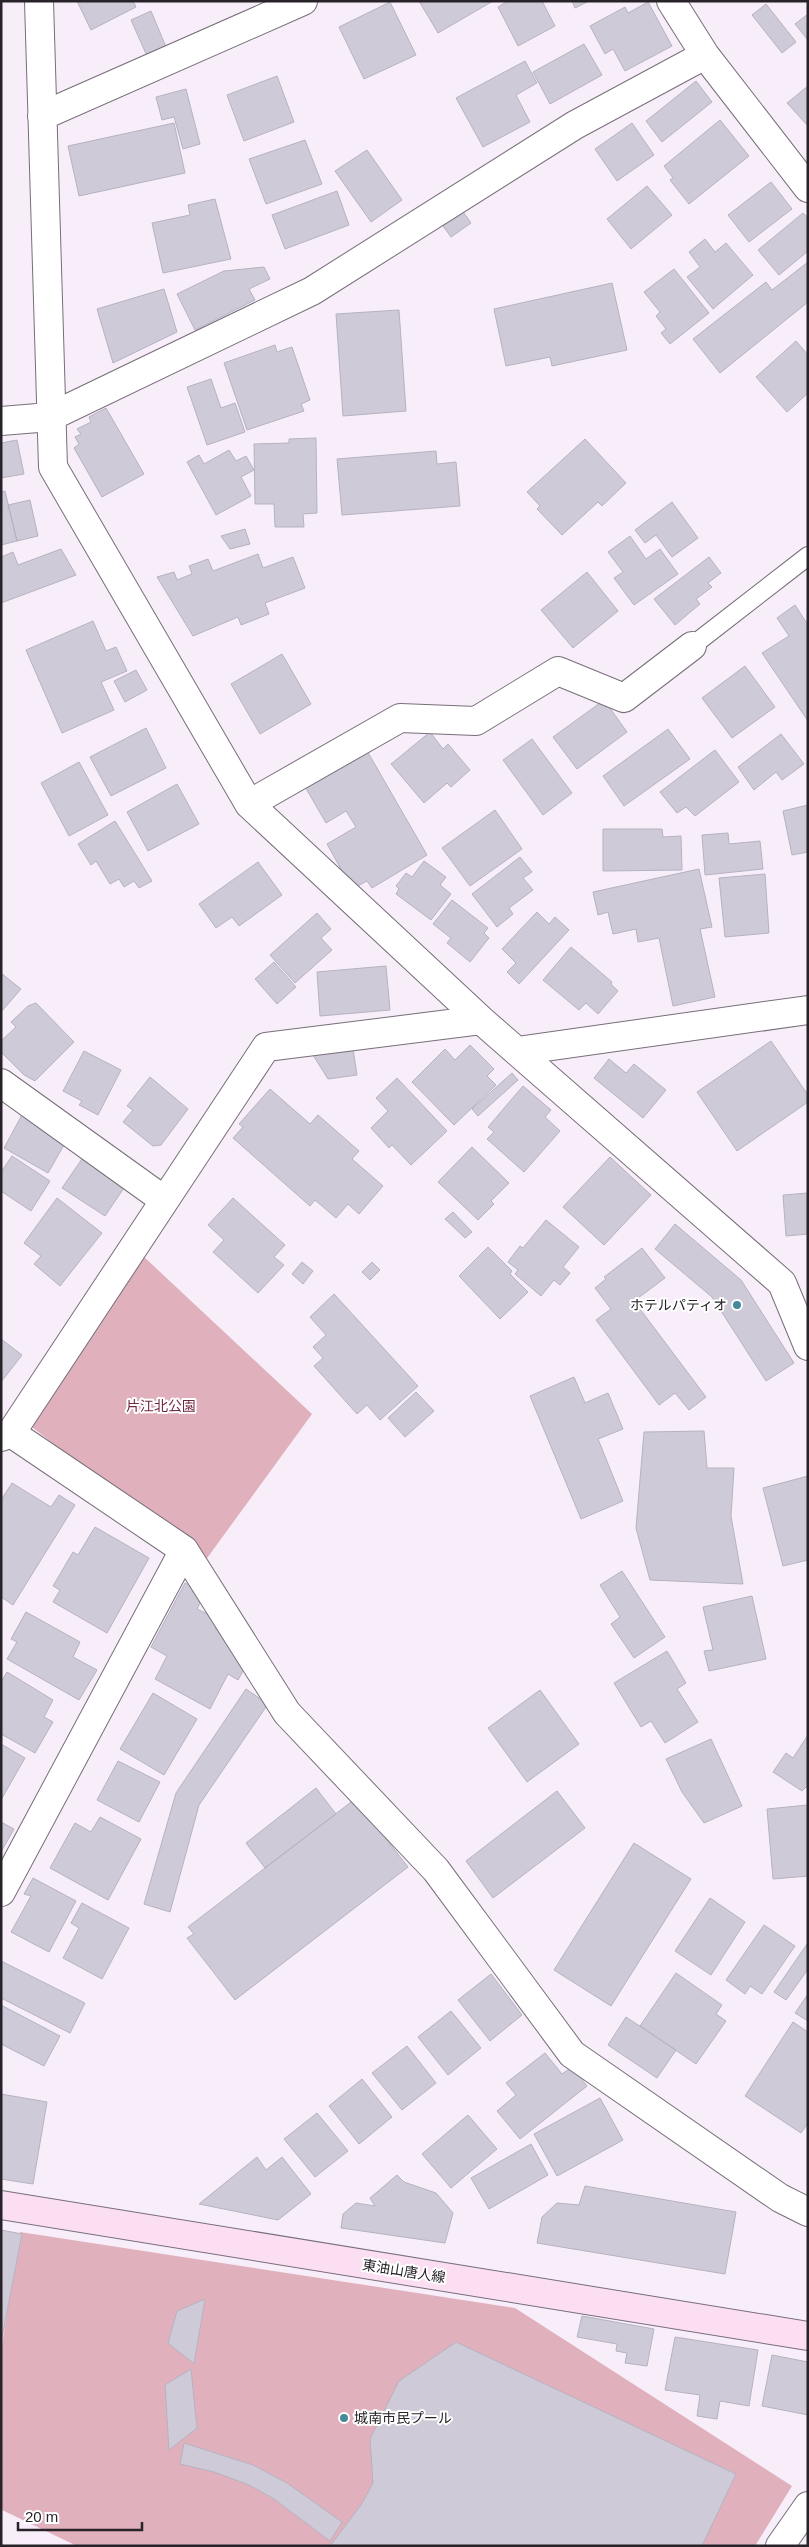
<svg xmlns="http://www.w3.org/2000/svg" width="809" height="2547" font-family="Arial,'Noto Sans JP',sans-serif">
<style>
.green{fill:#e0b1bd}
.building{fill:#cecad8;stroke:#b6b2c0}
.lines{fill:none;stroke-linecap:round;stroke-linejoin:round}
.service-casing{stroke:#776e79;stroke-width:20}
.minor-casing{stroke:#776e79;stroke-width:30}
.secondary-casing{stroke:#776e79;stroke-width:30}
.service{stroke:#fff;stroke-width:18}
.minor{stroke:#fff;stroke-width:28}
.secondary{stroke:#fbdef2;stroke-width:28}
.poi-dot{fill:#468a99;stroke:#fff;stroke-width:2}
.labels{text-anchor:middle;stroke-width:4;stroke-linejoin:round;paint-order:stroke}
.poi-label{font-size:14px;fill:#272328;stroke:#fff;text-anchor:end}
.park-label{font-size:14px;fill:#712943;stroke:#fff}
.street-label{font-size:14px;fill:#272328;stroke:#fff}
</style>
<rect width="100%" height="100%" fill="#f8eefa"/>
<path class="green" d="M143,1256L312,1414L205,1561L28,1424Z
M20,2232L515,2308L792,2486L755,2546H77L2,2510L1,2507V2351Z"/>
<path class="building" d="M77,1H133L136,7L91,30Z
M419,1H493L438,33Z
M508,1H542L555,26L518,46L498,7Z
M572,1H589L575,8Z
M390,2L416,55L364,79L339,27Z
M648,2L672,46L625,71L613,49L605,54L590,26L625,7L628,13Z
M766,4L796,42L782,53L752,15Z
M151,11L166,47L147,56L131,20Z
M808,14V40L795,24Z
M584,44L602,75L550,104L533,72Z
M525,61L537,83L516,95L530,122L483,147L456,98Z
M277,76L294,122L244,141L227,95Z
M696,81L712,102L662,142L646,121Z
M808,86V126L787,103Z
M186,89L200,144L183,149L174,117L162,120L156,97Z
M720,120L749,156L689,204L670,180L673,178L664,166Z
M174,123L185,173L79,196L68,146Z
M632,123L654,155L617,181L595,149Z
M305,140L322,184L266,204L249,159Z
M367,150L402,200L371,222L335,171Z
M771,182L792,209L749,242L728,215Z
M647,186L672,215L631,249L607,219Z
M337,191L349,225L285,249L272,215Z
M215,199L231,259L163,273L152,223L190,215L188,205Z
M461,209L471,223L451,237L441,223Z
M803,213L808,218V251L779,275L758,250Z
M705,239L715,252L726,243L753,275L713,309L687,277L700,267L689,252Z
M808,262V302L720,373L693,339L766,282L772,290Z
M264,267L270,279L249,289L255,300L195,330L177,294L224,271Z
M674,269L709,313L670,344L661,333L666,329L656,316L660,312L644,292Z
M612,283L627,350L552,366L550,357L506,366L494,309Z
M164,289L177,332L113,363L97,309Z
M399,310L406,411L343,416L336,314Z
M796,341L808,355V393L787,412L756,377Z
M275,345L277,352L292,347L310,400L301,404L304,411L247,430L224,363Z
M211,379L221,408L235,403L245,432L207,445L187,387Z
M106,408L144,474L102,497L74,448L79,444L75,437L81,434L77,429L91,422L89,417Z
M316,438L317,513L303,514L304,527H275L274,504H255L254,444L289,443V439Z
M585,439L626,483L602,506L598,502L562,535L537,509L540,506L527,492Z
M17,440L24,474L1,478V443Z
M229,450L236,461L246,456L254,470L241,477L251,496L216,515L187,462L199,455L204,464Z
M436,451L437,464L456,462L460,506L342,515L337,459Z
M5,491L17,541L1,545V492Z
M30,500L38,536L17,541L8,505Z
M672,502L698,538L672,557L656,535L645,543L635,530Z
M245,529L250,544L230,549L221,536Z
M630,536L646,559L660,549L678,574L634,605L614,578L623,572L608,552Z
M61,549L76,575L1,603V557L13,552L18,565Z
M258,554L263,568L293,557L305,588L265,603L269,614L241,625L238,617L193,636L157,577L174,572L177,580L192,574L189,566L208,559L213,571Z
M709,557L721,573L708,583L712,587L696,599L700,604L675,625L654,599Z
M587,572L618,611L573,648L541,610Z
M795,605L808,625V721L762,653L789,636L777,618Z
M93,621L106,651L116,647L127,671L101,682L114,710L62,733L26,650Z
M282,654L311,704L260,734L231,684Z
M745,666L775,707L732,738L702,698Z
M136,670L147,690L125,702L114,681Z
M604,700L627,732L577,769L553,737Z
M146,728L166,768L111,796L90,757Z
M668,729L690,759L624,806L603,776Z
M430,732L443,749L448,744L470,770L451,787L447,783L424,803L391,764Z
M781,734L804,764L782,780L776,772L754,790L738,767Z
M532,739L572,793L543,815L503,760Z
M366,749L427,855L372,888L367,881L352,889L327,844L356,827L346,811L326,823L304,785Z
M715,750L739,782L695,816L686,807L677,813L660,792Z
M79,762L108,815L69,836L41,783Z
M177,784L199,824L148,851L127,812Z
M808,805V852L792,855L783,811Z
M495,810L522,849L470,886L442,848Z
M115,821L152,881L139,888L134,881L124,887L119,879L110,884L96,861L91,865L78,844Z
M603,829H662L663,837L681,836L682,870L603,871Z
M728,833L729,844L760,841L763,869L705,875L702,835Z
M520,857L532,872L523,878L533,890L509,908L513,914L497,927L472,894Z
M424,861L446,877L440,885L451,894L431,920L396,894L399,889L396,886L406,873L412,877Z
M258,862L282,895L239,926L232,917L216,928L199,904Z
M699,869L712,927L700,929L715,997L673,1006L659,938L638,942L636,929L613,934L608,912L598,915L593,892Z
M765,874L769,933L725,937L719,878Z
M452,900L488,928L484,933L489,938L470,962L447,943L451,938L433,924Z
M537,912L549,924L555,917L569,930L519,984L507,972L516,963L502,949Z
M317,913L331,929L321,938L332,950L295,983L270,955Z
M571,947L612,982L611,984L618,991L598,1014L586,1003L579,1010L543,980Z
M274,962L296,987L277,1004L255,979Z
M386,966L390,1010L320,1016L317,972Z
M1,973L21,989L1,1012Z
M36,1003L74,1042L35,1081L24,1075L1,1052V1041L16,1027L11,1022L28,1006Z
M771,1041L808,1095V1102L737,1151L697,1092Z
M470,1045L494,1069L487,1076L496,1085L454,1125L412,1082L445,1049L455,1060Z
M353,1049L357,1075L328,1079L313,1055Z
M84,1051L121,1070L98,1115L79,1105L82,1101L63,1091Z
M609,1059L626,1073L634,1064L666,1090L643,1118L594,1078Z
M512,1073L518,1080L478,1116L472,1109Z
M150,1077L188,1109L161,1145L153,1146L123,1122L133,1110L127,1106Z
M397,1078L447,1131L411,1165L392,1145L389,1148L371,1128L388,1111L376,1098Z
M523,1086L551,1110L545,1117L560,1131L524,1172L487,1139L494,1132L488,1127Z
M270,1089L310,1124L318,1115L359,1151L352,1159L383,1186L359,1214L348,1204L336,1218L315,1200L310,1206L233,1138L243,1127L239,1124Z
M23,1113L68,1138L48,1173L4,1148Z
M472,1147L509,1183L491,1201L494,1204L478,1220L438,1182Z
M86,1153L128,1182L105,1216L62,1188Z
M12,1156L50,1181L31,1211L1,1191V1172Z
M610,1157L651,1195L604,1245L563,1207Z
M808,1193V1234L786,1236L783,1195Z
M57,1198L102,1233L60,1286L34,1264L41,1256L24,1243Z
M233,1198L285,1245L274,1257L284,1265L258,1293L213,1252L224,1240L208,1225Z
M453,1212L472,1232L465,1238L445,1219Z
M546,1220L579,1247L563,1267L570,1273L560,1285L554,1280L541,1296L515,1274L518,1270L508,1262L520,1246L523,1248Z
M675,1224L741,1280L794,1363L766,1381L712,1297L655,1249Z
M488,1247L512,1271L510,1274L528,1292L500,1319L459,1276Z
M642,1248L665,1278L634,1301L706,1397L689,1410L675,1393L659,1405L596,1320L611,1309L595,1288L606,1279L604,1277Z
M302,1262L313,1271L303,1284L292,1274Z
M372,1262L380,1270L370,1280L362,1272Z
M334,1294L418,1386L380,1420L367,1405L357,1414L314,1366L323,1358L313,1347L326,1335L310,1317Z
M1,1339L22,1355L1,1382Z
M574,1377L585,1403L608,1393L623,1429L598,1439L623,1501L581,1519L530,1396Z
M416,1392L434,1411L405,1437L388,1418Z
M704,1431L707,1468H734L731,1516L743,1584L650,1580L636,1528L644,1432Z
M808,1476V1560L783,1566L763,1488Z
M12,1483L51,1507L59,1495L75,1505L13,1605L1,1597V1500Z
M95,1527L149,1558L107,1633L53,1602L60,1590L53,1586L73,1552L78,1555Z
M622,1571L665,1637L634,1658L611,1624L620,1617L600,1585Z
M185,1583L205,1593L197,1609L220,1620L215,1629L232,1639L248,1662L238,1680L228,1674L210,1709L155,1679L167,1656L151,1647Z
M752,1596L766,1659L709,1671L704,1651L713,1650L703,1607Z
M26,1612L80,1642L73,1657L97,1670L79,1700L7,1659L17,1642L11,1639Z
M667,1651L686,1683L677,1689L698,1722L665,1743L651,1721L641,1727L614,1683Z
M7,1672L53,1700L44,1717L53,1722L35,1753L1,1734V1682Z
M246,1689L268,1704L199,1805L170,1912L144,1904L176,1793Z
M540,1690L579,1744L527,1782L488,1728Z
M153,1693L197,1719L164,1775L120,1749Z
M808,1735V1788L806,1787L802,1791L773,1772L786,1753L793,1758Z
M711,1739L742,1806L704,1823L682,1792L666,1759Z
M1,1744L25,1758L1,1800Z
M118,1761L160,1782L139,1822L97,1800Z
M316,1788L336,1814L265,1868L246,1843Z
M557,1791L585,1828L493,1898L466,1861Z
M355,1799L408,1867L235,2000L187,1938L194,1934L188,1927Z
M808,1805V1876L773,1879L767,1809Z
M100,1817L141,1839L108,1900L50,1868L75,1823L91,1832Z
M1,1822L14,1829L1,1852Z
M634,1843L691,1879L611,2006L554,1970Z
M33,1878L76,1901L49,1952L11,1932L31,1896L24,1894Z
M710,1898L745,1922L711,1975L675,1951Z
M82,1903L129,1928L102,1979L63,1958L79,1928L71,1923Z
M764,1925L795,1946L762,1994L750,1986L745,1994L726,1980Z
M807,1944L808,1969L786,2000L774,1992Z
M1,1961L85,2003L70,2033L1,1998Z
M676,1973L722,2005L716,2014L726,2021L696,2064L640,2026Z
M491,1974L522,2015L490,2041L458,2000Z
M808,1994V2021L795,2013Z
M1,2005L60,2036L44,2066L1,2044Z
M451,2011L481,2048L448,2075L418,2037Z
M626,2017L676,2050L657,2078L608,2045Z
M793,2022L808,2032V2123L801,2133L745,2096Z
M407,2046L436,2083L402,2110L372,2073Z
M545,2053L562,2074L572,2067L587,2086L520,2139L497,2111L516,2095L506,2083Z
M362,2079L392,2117L359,2144L329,2106Z
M1,2094L47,2102L33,2184L1,2179Z
M600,2098L623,2140L557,2176L534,2134Z
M317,2113L348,2151L315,2177L284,2139Z
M468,2115L497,2149L451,2188L422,2154Z
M531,2144L548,2175L489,2209L471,2178Z
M257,2157L266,2170L282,2157L311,2194L278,2220L199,2204Z
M397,2175L404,2182L436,2193L453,2213L445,2243L341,2228L343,2214L356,2203L375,2206L370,2198Z
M585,2186L736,2212L725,2274L537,2243L542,2217L557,2203L579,2205Z
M1,2230L22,2234L1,2343Z
M205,2299L194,2364L168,2343L177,2311Z
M582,2316L654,2329L647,2366L625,2363L627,2353L616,2351L617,2344L577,2337Z
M675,2337L758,2350L749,2406L720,2401L717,2419L697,2416L700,2395L665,2390Z
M456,2342L736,2474L702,2546H330L361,2505L373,2483L370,2439L399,2381Z
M772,2355L808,2362V2415L762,2406Z
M191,2369L197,2428L169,2450L165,2385Z
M184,2443L253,2465L287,2483L342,2522L330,2541L274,2499L249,2485L214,2472L180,2464Z"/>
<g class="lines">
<defs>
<path id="service" d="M692,646L808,556"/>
<path id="minor" d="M39,1L53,467L249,804L481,1020L782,1283L808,1346
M671,1L705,55L808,188
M42,116L303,1
M1,421L50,417L312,291L575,125L705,55
M249,804L400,718L476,721L558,671L624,698L692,646
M517,1051L808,1010
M1,1083L164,1200
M11,1433L266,1047L481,1020
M1,1437L11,1433L184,1550L287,1713L436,1870L572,2054L780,2198L808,2212
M1,1892L184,1550
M780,2546L808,2506"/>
<path id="secondary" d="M1,2205L808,2336"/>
</defs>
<use href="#service" class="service-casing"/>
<use href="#minor" class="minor-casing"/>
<use href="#secondary" class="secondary-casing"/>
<use href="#service" class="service"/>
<use href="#minor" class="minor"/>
<use href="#secondary" class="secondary"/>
</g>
<g class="poi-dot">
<circle cx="737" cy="1305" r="5"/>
<circle cx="344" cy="2418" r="5"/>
</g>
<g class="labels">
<g class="poi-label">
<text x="727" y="1310">ホテルパティオ</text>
<text x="354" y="2423" text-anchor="start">城南市民プール</text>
</g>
<g class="park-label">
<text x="161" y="1411">片江北公園</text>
</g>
<g class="street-label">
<text transform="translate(404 2271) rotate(9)" y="5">東油山唐人線</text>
</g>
</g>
<rect width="809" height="2547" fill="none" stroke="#272328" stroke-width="5"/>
<path d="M18 2522v8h124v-8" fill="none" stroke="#272328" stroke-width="2.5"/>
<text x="25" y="2522" font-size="15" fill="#272328" stroke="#ffffff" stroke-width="4" paint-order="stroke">20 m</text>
</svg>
